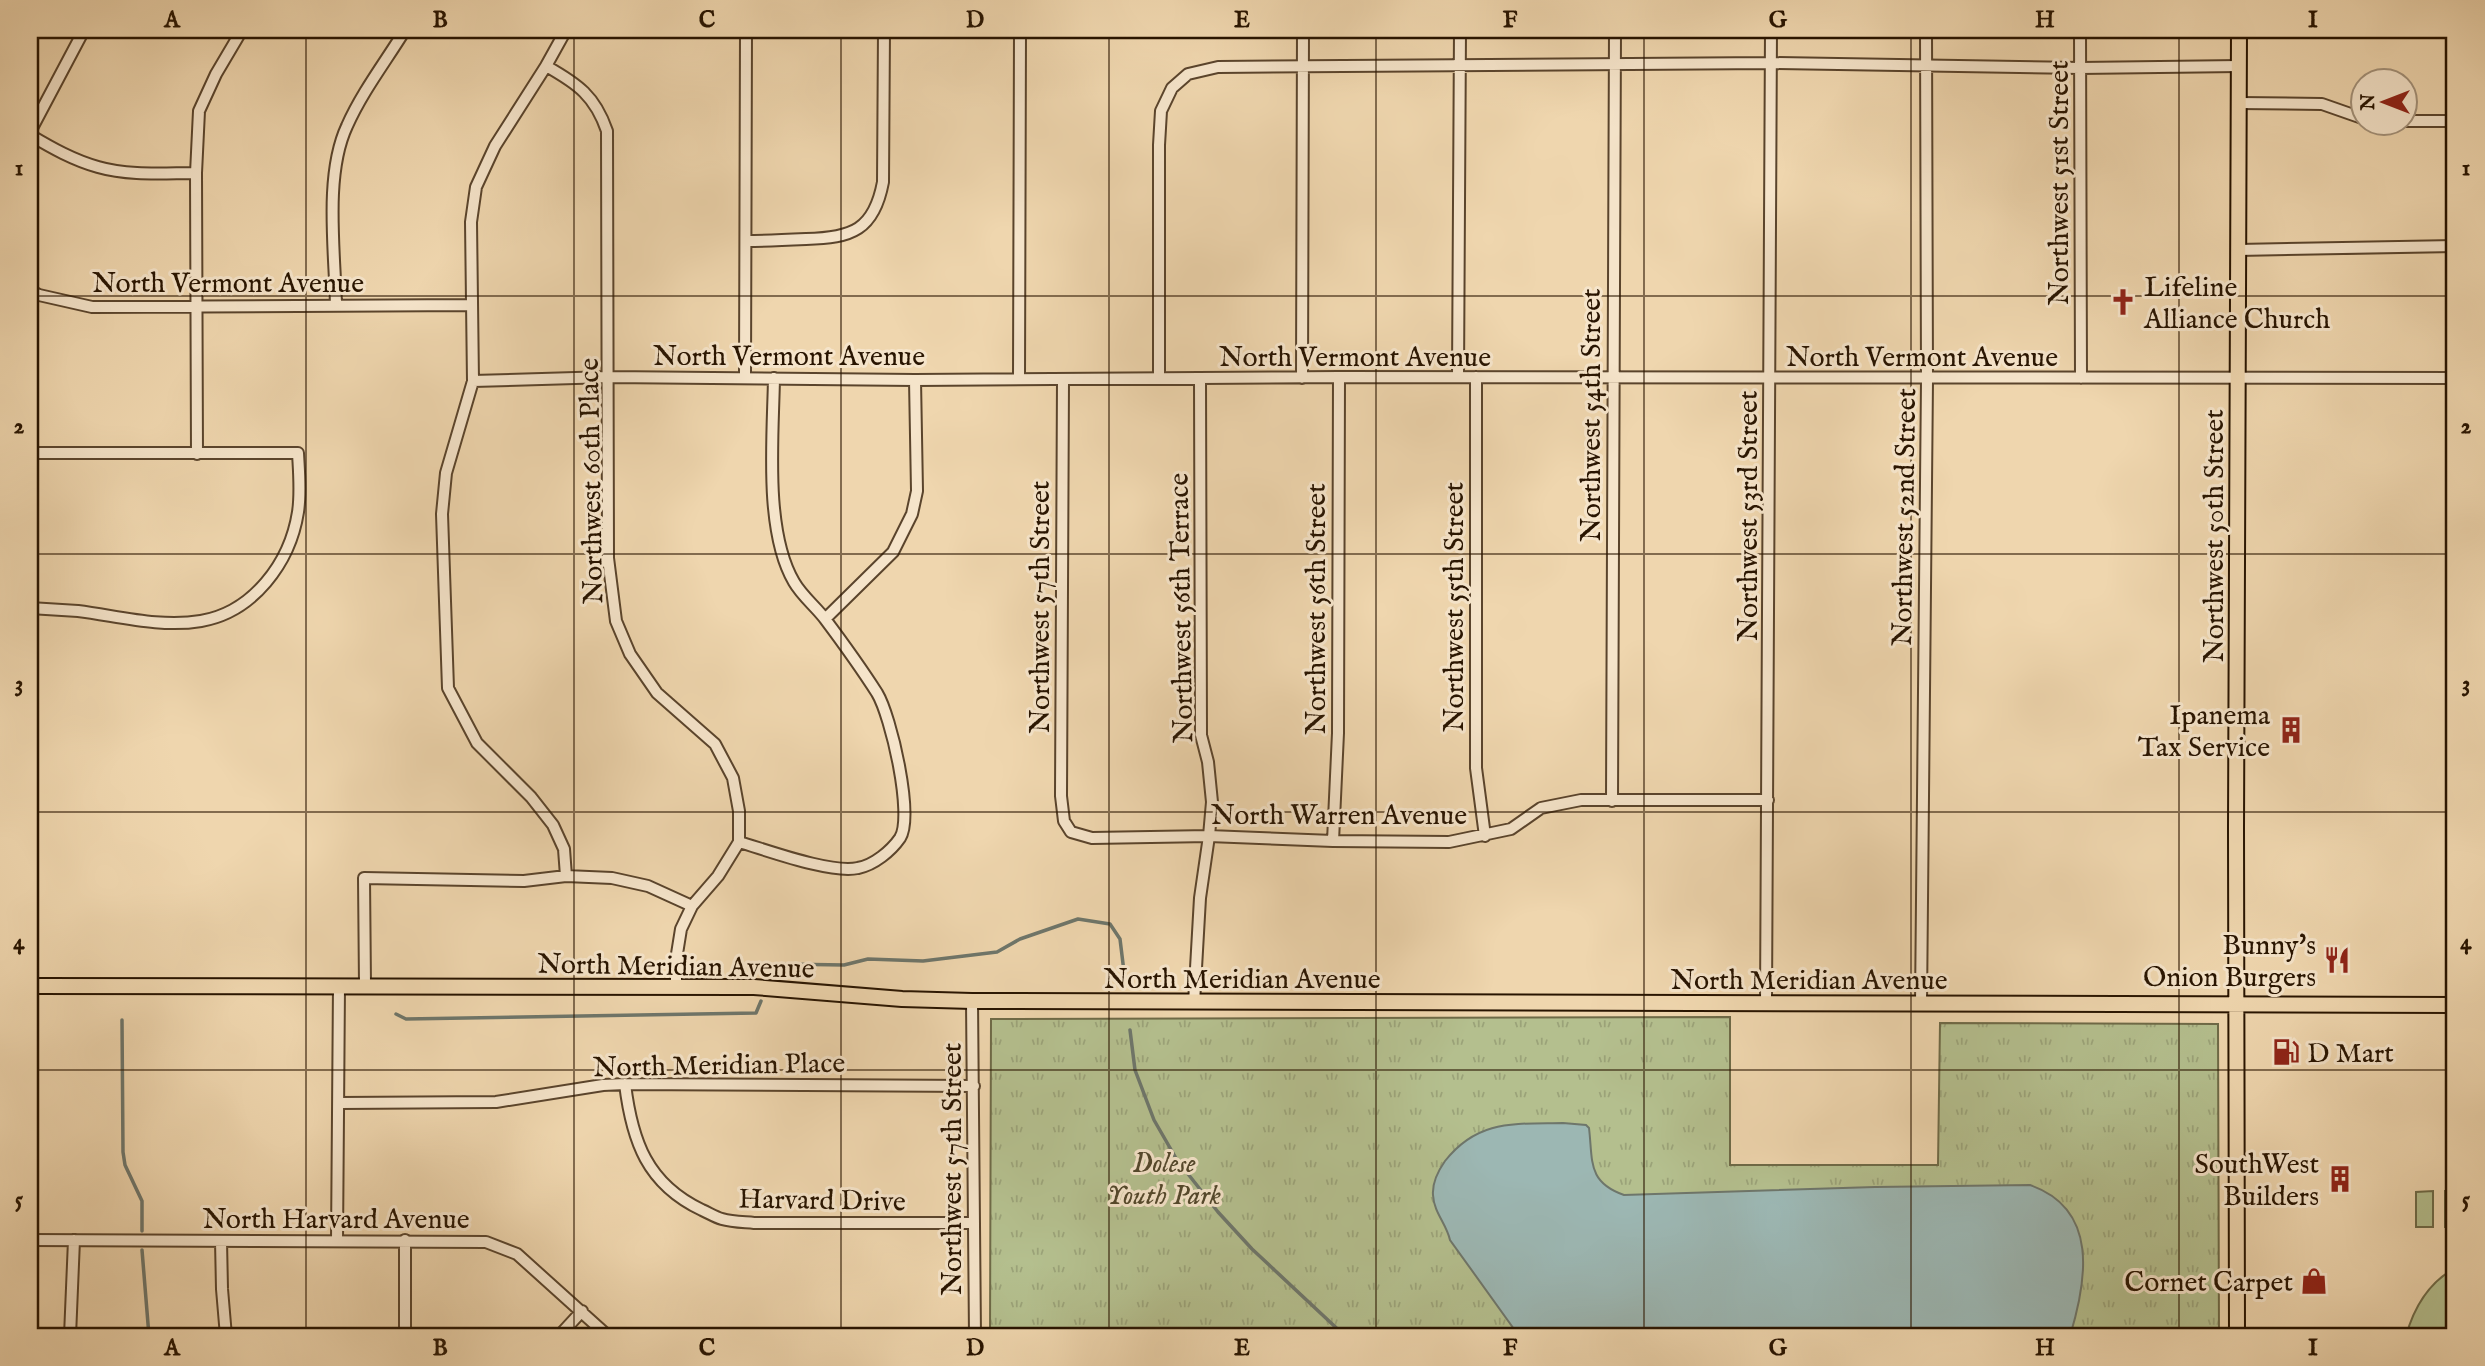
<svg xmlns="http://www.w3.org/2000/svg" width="2485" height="1366" font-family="'IM FELL English',serif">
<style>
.green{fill:#b4bf8e;stroke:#6e6a47;stroke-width:2}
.park{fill:url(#park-tufts);stroke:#6e6a47;stroke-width:2}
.water{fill:#9cb7b3;stroke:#6e766b;stroke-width:2}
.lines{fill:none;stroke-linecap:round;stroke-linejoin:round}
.stream{stroke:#6e766b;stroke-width:3.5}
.minor-casing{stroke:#5a442c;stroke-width:14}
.major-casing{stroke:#281400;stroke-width:18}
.minor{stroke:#f5e4ca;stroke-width:10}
.major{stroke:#efd6ae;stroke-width:14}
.grid{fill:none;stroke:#281400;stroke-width:2;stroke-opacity:0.55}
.labels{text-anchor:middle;stroke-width:6;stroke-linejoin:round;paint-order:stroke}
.street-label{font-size:28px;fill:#281400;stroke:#f5e4ca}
.poi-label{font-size:28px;fill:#281400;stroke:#f5e4ca;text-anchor:end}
.park-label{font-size:28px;font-style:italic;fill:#52472b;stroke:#f5e4ca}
.neatline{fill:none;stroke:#281400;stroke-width:2.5}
.grid-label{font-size:23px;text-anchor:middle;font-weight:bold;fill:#281400}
</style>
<defs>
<pattern id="park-tufts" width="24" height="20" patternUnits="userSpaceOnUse" patternTransform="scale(1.75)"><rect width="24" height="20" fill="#b4bf8e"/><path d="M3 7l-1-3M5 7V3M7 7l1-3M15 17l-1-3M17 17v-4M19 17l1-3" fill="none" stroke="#9ba379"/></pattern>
</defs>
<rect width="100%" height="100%" fill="#efd6ae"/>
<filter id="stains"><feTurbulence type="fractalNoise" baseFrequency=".00286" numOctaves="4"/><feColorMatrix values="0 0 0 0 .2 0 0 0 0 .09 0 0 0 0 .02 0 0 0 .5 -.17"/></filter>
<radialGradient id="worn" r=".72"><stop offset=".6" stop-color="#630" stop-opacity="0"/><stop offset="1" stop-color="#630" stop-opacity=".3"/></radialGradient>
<path class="green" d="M2433,1191V1227H2416V1192Z
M2445,1191H2455V1227H2445Z
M2455,1268V1336H2406C2414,1307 2428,1283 2455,1268Z"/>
<path class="park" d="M1730,1017V1165H1938L1940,1023L2218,1024L2219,1336H990L991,1019Z"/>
<path class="water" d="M1563,1123L1586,1125L1589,1128C1593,1161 1587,1182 1624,1195L1875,1187L2030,1185C2099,1209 2087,1280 2070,1336H1519L1450,1240C1446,1223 1434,1213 1433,1195C1432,1182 1438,1171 1445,1161C1478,1119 1515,1124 1563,1123Z"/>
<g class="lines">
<path class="stream" d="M763,976L764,970L781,964L844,965L868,959L923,961L997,952L1020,939L1078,919L1110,924L1120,939L1125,980
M396,1014L406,1019L756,1013L761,1001
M122,1020L123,1152L125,1165L142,1201V1231
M1130,1030L1135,1070L1154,1120L1177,1160L1218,1212L1252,1249L1345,1336
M142,1250L149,1336"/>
<defs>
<path id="minor" d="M566,30L546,66L495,146L476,187L471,222L473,381L446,473L442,514L448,688L477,743L531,797L553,825L564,849L566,876
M2080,30L2081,378
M546,66C578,84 595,96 607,131L608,558L616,621L630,654L657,693L715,744L733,778L739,811V842L718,876L692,906L681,929L676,960V986
M2239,103L2322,104L2362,118
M2404,121H2455
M30,132L84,30
M30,135C52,148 73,160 98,167C129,176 164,173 196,173
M746,241C766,241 786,240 806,239C852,238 874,230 883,182L884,30
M2238,250L2455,246
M30,290L39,295L92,307L471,305
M336,306C335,252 324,175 347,126C362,92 386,61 405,30
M745,377L746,30
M1159,377V145L1161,111L1172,88L1188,74L1218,67L1771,63L2080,68L2239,66
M1458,377L1460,30
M1476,377V768L1485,836
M1019,378L1020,30
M1302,378L1303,30
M1063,380L1061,796L1064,821L1071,832L1092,838L1209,836L1333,841L1449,842L1511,829L1541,808L1581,800H1768
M473,381L609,377L915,380L1339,377L2455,378
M30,453H298C299,472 301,493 298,512C290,563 253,612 201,621C160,628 118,616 78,611C62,610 46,609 30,608
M197,454L196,173L199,111L216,74L242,30
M825,619L893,552L912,514L917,491L915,380
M1612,801L1615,30
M1333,841L1338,733L1339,377
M739,842C767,850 831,874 858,868C874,865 891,851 900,838C914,816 891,716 877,693C861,668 843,643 825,619C816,607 802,596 794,582C764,531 773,437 774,378
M365,985L364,878L524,881L566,876L612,878L648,886L692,906
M972,1001L975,1336
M1766,1002L1771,30
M1194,1003L1200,898L1209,836L1212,802L1208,762L1201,735L1200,380
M1921,1004L1927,380L1926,30
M625,1084C632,1141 647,1184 702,1210C709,1213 715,1217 722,1219C732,1222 744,1222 754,1223H974
M339,1103L496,1102L603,1085L625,1084L974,1086
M30,1240L486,1242L517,1254L608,1336
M405,1240V1336
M221,1241L222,1289L226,1336
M337,1241L339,986
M70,1336L74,1240
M559,1336L582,1311"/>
<path id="major" d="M30,986L754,987L902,999L972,1001L2455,1005
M2237,1336L2236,828L2239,30"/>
</defs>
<use href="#minor" class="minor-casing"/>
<use href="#major" class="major-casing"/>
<use href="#minor" class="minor"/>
<use href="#major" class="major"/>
</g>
<path class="grid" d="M306,30V1336M574,30V1336M841,30V1336M1109,30V1336M1376,30V1336M1644,30V1336M1911,30V1336M2179,30V1336M30,296H2455M30,554H2455M30,812H2455M30,1070H2455"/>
<defs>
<symbol id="church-bare" viewBox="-9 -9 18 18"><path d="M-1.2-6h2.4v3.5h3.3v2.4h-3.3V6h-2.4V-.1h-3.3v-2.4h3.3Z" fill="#8f2418" stroke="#f5e4ca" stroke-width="2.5" paint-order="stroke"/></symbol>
<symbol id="building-bare" viewBox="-9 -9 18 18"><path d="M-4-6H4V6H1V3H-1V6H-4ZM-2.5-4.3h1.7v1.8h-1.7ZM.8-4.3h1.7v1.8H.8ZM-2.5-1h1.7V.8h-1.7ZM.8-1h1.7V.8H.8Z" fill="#8f2418" stroke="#f5e4ca" stroke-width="2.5" paint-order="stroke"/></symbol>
<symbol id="restaurant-bare" viewBox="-9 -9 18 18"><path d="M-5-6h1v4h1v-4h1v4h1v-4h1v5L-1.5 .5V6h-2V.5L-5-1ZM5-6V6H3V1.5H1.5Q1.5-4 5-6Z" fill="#8f2418" stroke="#f5e4ca" stroke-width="2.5" paint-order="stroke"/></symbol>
<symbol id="fuel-bare" viewBox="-9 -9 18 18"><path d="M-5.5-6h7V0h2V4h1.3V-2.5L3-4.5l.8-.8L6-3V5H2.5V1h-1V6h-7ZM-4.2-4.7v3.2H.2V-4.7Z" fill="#8f2418" stroke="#f5e4ca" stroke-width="2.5" paint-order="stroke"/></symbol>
<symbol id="shop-bare" viewBox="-9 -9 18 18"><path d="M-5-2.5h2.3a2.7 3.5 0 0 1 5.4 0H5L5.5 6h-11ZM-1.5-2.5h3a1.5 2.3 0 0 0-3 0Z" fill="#8f2418" stroke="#f5e4ca" stroke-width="2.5" paint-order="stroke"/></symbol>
</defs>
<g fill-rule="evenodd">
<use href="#church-bare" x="2104" y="283" width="38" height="38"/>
<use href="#building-bare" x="2272" y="711" width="38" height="38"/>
<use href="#restaurant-bare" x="2318" y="941" width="38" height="38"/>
<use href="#fuel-bare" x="2267" y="1033" width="38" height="38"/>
<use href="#building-bare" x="2321" y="1160" width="38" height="38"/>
<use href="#shop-bare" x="2295" y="1262" width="38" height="38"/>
</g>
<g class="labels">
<g class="street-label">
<text transform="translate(2058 183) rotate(-90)" y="10">Northwest 51st Street</text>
<text x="228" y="292">North Vermont Avenue</text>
<text x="789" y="365">North Vermont Avenue</text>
<text x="1355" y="366">North Vermont Avenue</text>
<text x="1922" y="366">North Vermont Avenue</text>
<text transform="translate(1590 415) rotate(-90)" y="10">Northwest 54th Street</text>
<text transform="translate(590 481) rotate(-91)" y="10">Northwest 60th Place</text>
<text transform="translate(1747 516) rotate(-90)" y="10">Northwest 53rd Street</text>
<text transform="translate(1903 517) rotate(-89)" y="10">Northwest 52nd Street</text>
<text transform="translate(2213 536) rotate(-90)" y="10">Northwest 50th Street</text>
<text transform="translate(1039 607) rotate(-90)" y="10">Northwest 57th Street</text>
<text transform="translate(1453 607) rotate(-90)" y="10">Northwest 55th Street</text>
<text transform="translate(1180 608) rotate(-91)" y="10">Northwest 56th Terrace</text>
<text transform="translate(1315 609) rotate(-90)" y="10">Northwest 56th Street</text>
<text x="1339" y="824">North Warren Avenue</text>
<text transform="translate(676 965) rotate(1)" y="10">North Meridian Avenue</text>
<text x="1242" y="988">North Meridian Avenue</text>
<text x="1809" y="989">North Meridian Avenue</text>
<text transform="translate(719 1064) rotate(-1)" y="10">North Meridian Place</text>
<text transform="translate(951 1169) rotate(-90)" y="10">Northwest 57th Street</text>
<text transform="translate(822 1199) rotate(1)" y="10">Harvard Drive</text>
<text x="336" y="1228">North Harvard Avenue</text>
</g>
<g class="poi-label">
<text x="2144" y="296" text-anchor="start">Lifeline<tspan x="2144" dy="32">Alliance Church</tspan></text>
<text x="2270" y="724">Ipanema<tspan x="2270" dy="32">Tax Service</tspan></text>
<text x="2316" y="954">Bunny's<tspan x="2316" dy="32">Onion Burgers</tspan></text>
<text x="2307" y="1062" text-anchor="start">D Mart</text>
<text x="2319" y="1173">SouthWest<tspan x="2319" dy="32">Builders</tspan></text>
<text x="2293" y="1291">Cornet Carpet</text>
</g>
<g class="park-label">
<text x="1164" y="1172">Dolese<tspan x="1164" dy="32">Youth Park</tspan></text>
</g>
</g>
<rect width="2485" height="1366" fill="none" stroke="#efd6ae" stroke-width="77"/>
<g transform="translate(2384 102) rotate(270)"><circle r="33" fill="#f5e4ca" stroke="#a39179" stroke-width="2"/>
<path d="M0-5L12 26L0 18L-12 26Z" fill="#8f2418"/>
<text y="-10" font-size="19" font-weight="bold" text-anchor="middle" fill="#281400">N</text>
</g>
<rect x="38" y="38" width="2408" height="1290" class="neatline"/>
<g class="grid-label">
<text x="172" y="27">A</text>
<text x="440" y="27">B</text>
<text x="707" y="27">C</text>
<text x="975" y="27">D</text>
<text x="1242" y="27">E</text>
<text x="1510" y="27">F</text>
<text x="1778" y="27">G</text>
<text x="2045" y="27">H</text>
<text x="2313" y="27">I</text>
<text x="19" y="175">1</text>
<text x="2466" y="175">1</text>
<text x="19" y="433">2</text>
<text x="2466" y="433">2</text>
<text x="19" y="691">3</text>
<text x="2466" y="691">3</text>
<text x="19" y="949">4</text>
<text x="2466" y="949">4</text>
<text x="19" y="1207">5</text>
<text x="2466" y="1207">5</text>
<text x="172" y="1355">A</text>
<text x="440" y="1355">B</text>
<text x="707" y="1355">C</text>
<text x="975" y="1355">D</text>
<text x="1242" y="1355">E</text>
<text x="1510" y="1355">F</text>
<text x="1778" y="1355">G</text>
<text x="2045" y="1355">H</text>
<text x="2313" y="1355">I</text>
</g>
<rect width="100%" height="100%" filter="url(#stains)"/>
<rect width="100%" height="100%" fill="url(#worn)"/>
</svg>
